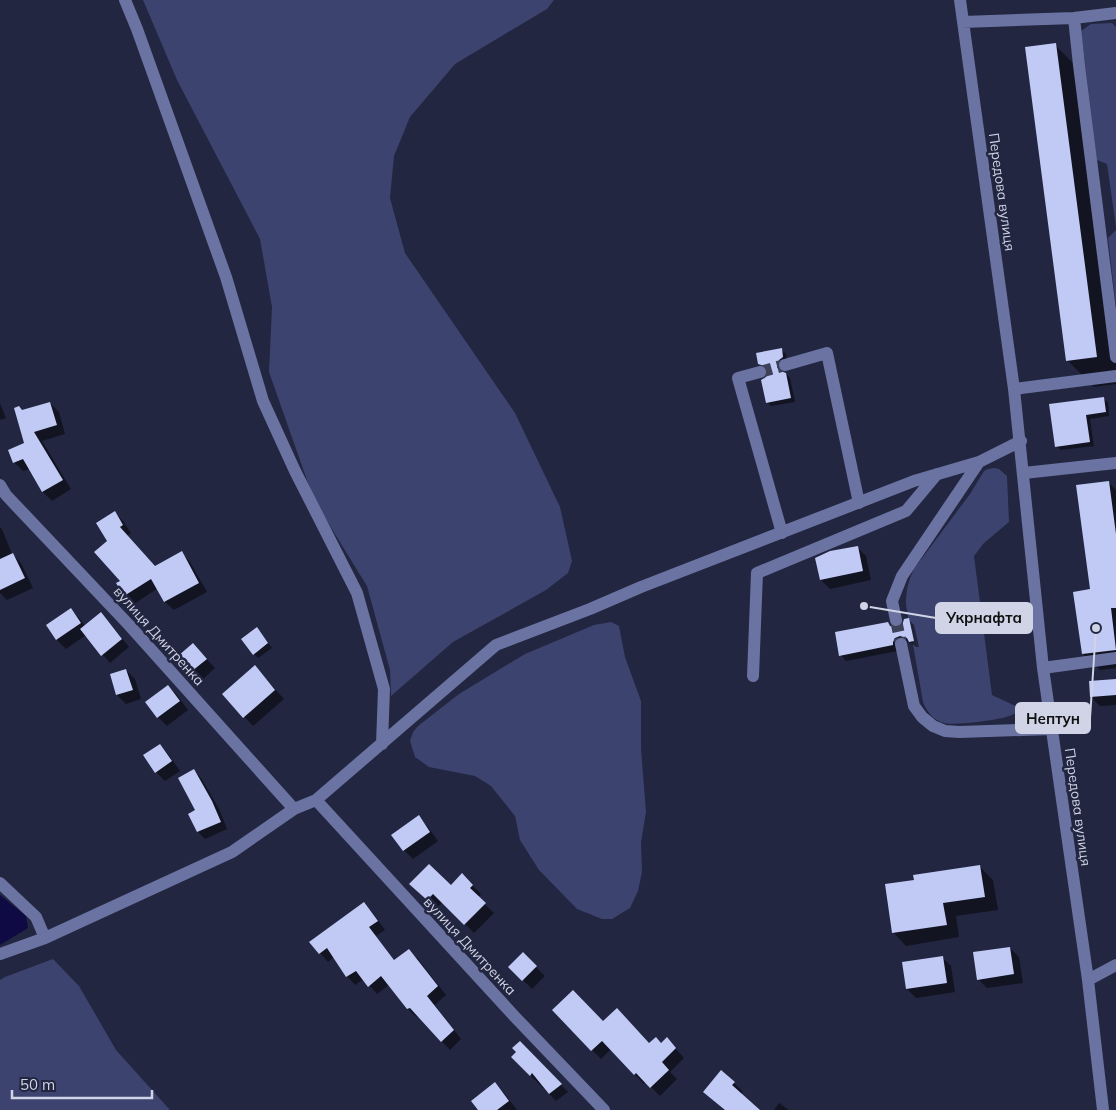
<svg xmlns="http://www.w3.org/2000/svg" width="1116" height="1110" font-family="Mulish,sans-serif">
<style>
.green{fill:#3c436e}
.water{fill:#0f0a44}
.shadow{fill:#0007}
.building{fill:#c1caf5}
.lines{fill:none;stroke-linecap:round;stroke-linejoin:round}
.minor-tunnel{stroke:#3c4059;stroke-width:12;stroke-dasharray:12 6;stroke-linecap:butt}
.minor{stroke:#6a73a1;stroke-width:12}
.labels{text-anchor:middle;stroke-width:5;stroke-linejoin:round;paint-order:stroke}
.street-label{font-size:14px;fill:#d0d4e6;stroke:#222640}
.leader{fill:none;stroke:#d0d4e6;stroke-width:2}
.callout-dot{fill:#d0d4e6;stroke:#222640;stroke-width:2}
.callout{fill:#d0d4e6;stroke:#d0d4e6;stroke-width:2}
.callout-label{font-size:15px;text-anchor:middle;font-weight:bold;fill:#111}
</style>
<rect width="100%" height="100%" fill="#222640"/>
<path class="green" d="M143,0H554L547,9L455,64L410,117L394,156L390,198L405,253L515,413L560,507L572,561L568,573L546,590L453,642L391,696L390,670L367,586L314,500L269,372L272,307L260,239L177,80Z
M1112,23L1116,27V227L1107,164L1097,160L1081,31L1091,24Z
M1116,230V306L1108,238Z
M994,468L999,469L1007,476L1009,522L984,543L974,556L992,695L1022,709C1018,712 1013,715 1009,716C1000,720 952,726 944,723C933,720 927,712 923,702L906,605C906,591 908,581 914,569L970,494L984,471L988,469Z
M611,622L619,626L625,657L641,701V749L646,812L641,842L642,872L638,891L630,908L612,919H602L577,909L539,870L520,840L515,816L491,786L475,776L429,767L415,757L410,741L413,732L418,726L459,694L525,654L594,625Z
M53,959L79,986L116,1050L170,1110H0V980L5,977Z"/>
<path class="water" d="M0,895L26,916L28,928L0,945Z"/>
<path class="shadow" d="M1055,45L1082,72L1116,330V384L1094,387L1067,360Z
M781,350L786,354L787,361L783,364L781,372L786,374L790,378L795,402L771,406L767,402V378L769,369L764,368L760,363Z
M1103,398L1108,403L1109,416L1090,419L1094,446L1061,450L1056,446L1051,406Z
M0,403L6,418L0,420Z
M50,403L59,412L65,434L42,441L71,489L52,501L43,492L30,469L23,471L14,462L26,444L22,411Z
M1108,482L1116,490V668L1100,670L1083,654L1074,593L1092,590Z
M115,513L123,521L131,533L127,536L156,568L182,553L190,562L207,592L174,610L165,602L158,588L134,604L125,595L118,584L122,581L108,541Z
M0,527L2,529L12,554L21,563L33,588L7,600L0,593Z
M857,547L866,556L871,580L830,589L821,580Z
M71,610L80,619L85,626L108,621L129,647L110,663L86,635L66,649L57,640L47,626Z
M908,619L914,625L919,647H916L911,643L906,641L898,651L846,661L841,655L888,623L892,628L897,629L903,627Z
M257,629L272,648L258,658L254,654Z
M202,654L215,668L202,680L180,656Z
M126,670L135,679L141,699L126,704L117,695Z
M263,676L284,699L253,726L223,694Z
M1116,680V705L1100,706L1091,697Z
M168,686L177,695L188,710L167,726L158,717L147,702Z
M159,745L168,754L180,771L165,781L156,772Z
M194,771L201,778L219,809L227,829L205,839L198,832Z
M418,817L427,826L438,841L413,859L404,850Z
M980,867L993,880L998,910L956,916L959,937L906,946L893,932L916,881Z
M462,875L481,894L478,898L494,913L474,933L443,902L436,908L411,884L451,886Z
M363,903L372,912L385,930L376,936L395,961L409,951L418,959L446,995L435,1005L461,1039L450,1050L418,1016L416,1017L408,1009L389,985L377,994L364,979L355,985L347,976L334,957L328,962L320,953Z
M1010,948L1019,957L1023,983L987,988L978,979Z
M523,954L545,976L532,989L510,967Z
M942,957L951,966L955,992L916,998L907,989Z
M554,1010L603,1023L650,1044H661L667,1039L684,1058L670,1072L677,1079L660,1096L646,1082L644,1084L611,1049L601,1059Z
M523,1046L568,1092L556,1101L512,1057Z
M734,1083L743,1092L741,1094L758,1110H725L714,1100Z
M495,1084L504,1093L517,1110H479Z
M779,1103L789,1110H774Z"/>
<path class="building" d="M1056,43L1097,357L1066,361L1025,47Z
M782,348L783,357L779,360L777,367L780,371L786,373L791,398L766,403L761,380L766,377L768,370L765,366L758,364L756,353Z
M1104,397L1106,412L1086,415L1090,442L1055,447L1049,404Z
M50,402L57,425L34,432L63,480L42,492L23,459L13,463L8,450L24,443L14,408L19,406L22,410Z
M1109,481L1116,534V608H1111L1116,650L1082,654L1073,592L1090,589L1076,485Z
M115,511L123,525L120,527L155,566L182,551L199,583L164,602L151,579L124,596L116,583L120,581L94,552L107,541L96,523Z
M858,546L863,571L820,580L815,558L830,551Z
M13,553L25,578L0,590V559Z
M71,608L81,623L56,640L46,625Z
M101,612L122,639L101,656L80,629Z
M909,618L914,641L909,642L907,638L900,636L895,638L893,642V645L839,656L835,632L888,622L890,626L897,628L902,626L904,619Z
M257,627L268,643L253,655L241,639Z
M193,643L207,659L192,671L178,656Z
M255,665L275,690L243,718L222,694Z
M126,669L133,690L116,695L110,674Z
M1116,679V695L1090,697L1089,681Z
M168,685L180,701L157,718L145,702Z
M160,744L172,761L155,773L143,755Z
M194,769L212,801L221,822L197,832L188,814L195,810L178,778Z
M419,815L430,832L403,851L391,835Z
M429,864L451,885L462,873L473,885L470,888L486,903L464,925L433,894L427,900L409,884Z
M980,865L985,897L943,903L947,925L892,933L885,884L914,880L913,875Z
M364,902L378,921L369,927L394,960L409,949L438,986L427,996L454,1030L441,1042L410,1008L407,1009L381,976L368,987L356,971L346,977L327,948L319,954L309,942Z
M1010,947L1014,974L977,980L973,952Z
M523,952L537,966L522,981L508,967Z
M943,956L947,983L906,989L902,962Z
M573,990L603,1021L617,1008L649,1043L656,1037L661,1043L667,1037L676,1048L662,1062L669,1070L650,1088L636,1073L634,1075L602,1041L591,1051L552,1010Z
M520,1041L562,1084L549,1094L532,1073L530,1076L511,1057L516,1052L512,1048Z
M721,1070L735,1082L732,1085L760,1110H725L703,1092Z
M495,1082L509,1101L497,1110H478L471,1101Z"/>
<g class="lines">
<path class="minor-tunnel" d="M760,372L785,365
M896,620L901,644"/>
<path class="minor" d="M125,0L137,29L226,277L263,401L295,471L357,593L384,689L382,744
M960,0L1014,389L1043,668L1088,980L1103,1110
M1074,18L1079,65L1116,357
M963,22L1074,18L1116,13
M785,365L827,353L859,503
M760,372L738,378L782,533
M1014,389L1116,376
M1024,473L1116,463
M0,485L6,495L129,625L294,809
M896,620L892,601L902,576L979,462
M901,644L914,706L922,717L933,726L945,731L959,732L1052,729
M1043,668L1116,658
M753,676L757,573L906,511L937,474
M316,800L516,1018L604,1110
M0,883L36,917L45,938
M0,954L45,938L232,852L294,809L316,800L496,645L590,609L641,587L914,481L979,462L1021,441
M1088,980L1116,965"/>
</g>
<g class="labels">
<g class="street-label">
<text transform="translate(1002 192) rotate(82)" y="5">Передова вулиця</text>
<text transform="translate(159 636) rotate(48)" y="5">вулиця Дмитренка</text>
<text transform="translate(1078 807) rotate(82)" y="5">Передова вулиця</text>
<text transform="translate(470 946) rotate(47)" y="5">вулиця Дмитренка</text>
</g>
</g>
<path class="leader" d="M864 606L936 618M1096 628L1090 718"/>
<g class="callout-dot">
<circle cx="864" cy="606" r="5"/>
<circle cx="1096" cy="628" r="5"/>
</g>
<g class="callout">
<rect x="936" y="603" width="96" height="30" rx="5"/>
<rect x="1016" y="703" width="74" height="30" rx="5"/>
</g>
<g class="callout-label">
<text x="984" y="623">Укрнафта</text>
<text x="1053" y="724">Нептун</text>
</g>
<path d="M12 1090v8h140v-8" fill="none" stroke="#d0d4e6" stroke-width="2.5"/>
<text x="20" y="1090" font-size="15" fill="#d0d4e6" stroke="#222640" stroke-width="4" paint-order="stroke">50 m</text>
</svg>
